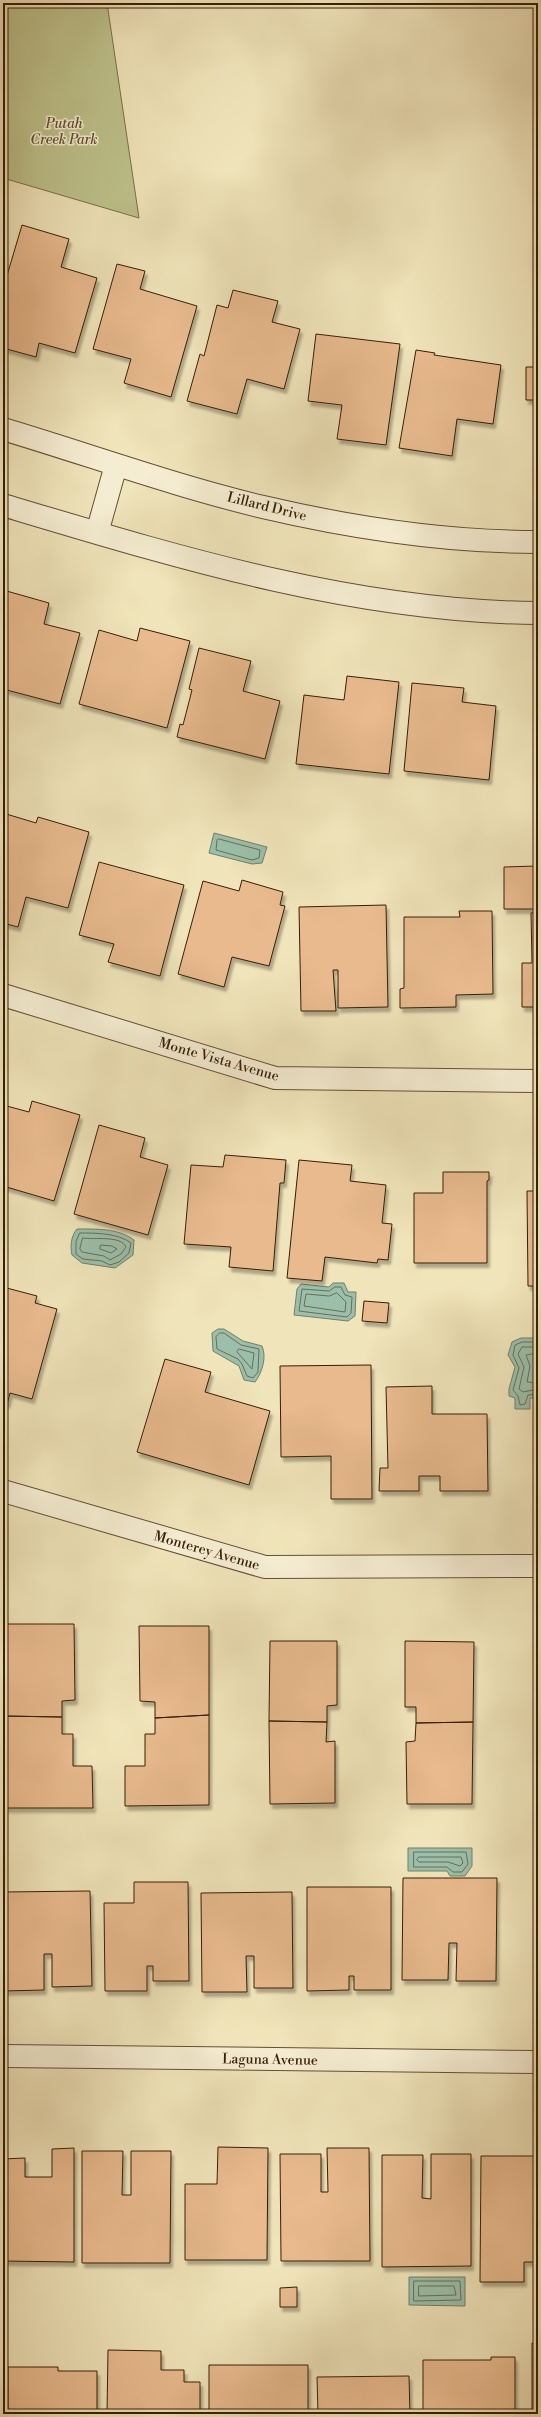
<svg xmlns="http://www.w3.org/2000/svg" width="541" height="2417" font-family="'Libre Bodoni',serif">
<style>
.green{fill:#bec28c;stroke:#7a7048}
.water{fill:#9bbfaa;stroke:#737f68}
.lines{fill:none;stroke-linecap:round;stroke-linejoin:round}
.shore{stroke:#686e58;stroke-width:1}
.building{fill:#e8ba8e;stroke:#361e05;filter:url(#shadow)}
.minor-casing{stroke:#645032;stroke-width:24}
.minor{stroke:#f5edd2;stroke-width:22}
.labels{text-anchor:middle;stroke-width:3;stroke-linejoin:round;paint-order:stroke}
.park-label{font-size:14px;font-style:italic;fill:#5f4f2e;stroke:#f5edd2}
.street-label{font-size:14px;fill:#361e05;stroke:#f5edd2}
</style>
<defs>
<filter id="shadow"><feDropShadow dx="2.5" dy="4.5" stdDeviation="1" flood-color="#0004"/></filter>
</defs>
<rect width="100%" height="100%" fill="#f0e4ba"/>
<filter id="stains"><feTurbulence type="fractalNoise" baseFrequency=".005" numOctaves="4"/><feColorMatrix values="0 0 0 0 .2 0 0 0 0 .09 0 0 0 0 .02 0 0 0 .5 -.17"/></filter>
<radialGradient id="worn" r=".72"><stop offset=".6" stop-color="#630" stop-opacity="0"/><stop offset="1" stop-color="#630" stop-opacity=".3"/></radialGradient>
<path class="green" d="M3,3H107L139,218L3,178Z"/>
<path class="water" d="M214,833L267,847L262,863L252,864L209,853Z
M77,1229C96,1229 118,1228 134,1240L133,1255L115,1268L82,1263L72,1255C70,1246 71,1236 77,1229Z
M333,1283H344L348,1292H356L355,1316L348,1321L294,1315L297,1289L301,1284L329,1287Z
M218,1329H224L243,1341L262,1346C267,1357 262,1373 255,1382L244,1380L239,1366L213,1351L212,1333Z
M521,1338H538V1398H530V1409H515V1398L509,1396V1389L515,1367L508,1355L512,1342Z
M408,1848H472V1866L465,1876H450L447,1871H408Z
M409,2277H465V2306L409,2305Z"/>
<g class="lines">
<path class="shore" d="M219,839L260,850L259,858L252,860L216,850L217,840Z
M80,1233C95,1233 118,1233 131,1243L129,1253L119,1262L110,1265L102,1261L83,1259L76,1254V1242Z
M83,1238C94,1240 121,1235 126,1247L121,1254L110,1260L104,1256L82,1252L80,1249Z
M101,1245L112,1246L117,1249L111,1253L100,1249Z
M335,1287H341L345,1295L352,1297L351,1313L347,1317L299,1311L302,1289L329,1291Z
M337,1293L346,1302L345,1312L304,1306L306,1294L329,1296Z
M220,1333H224L241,1345L259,1349L258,1372L253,1378L247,1376L242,1364L238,1359L217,1349L216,1337Z
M538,1342H522L515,1345L513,1355L519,1368L513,1390L518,1396L520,1405L525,1404L528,1395L538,1394
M538,1347H522L518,1354L524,1367L519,1389L523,1392L538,1389
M239,1349L254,1353L252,1369L237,1352Z
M538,1353L526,1355L530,1366L527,1382L538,1383
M414,1852H466L468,1864L462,1872H453L447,1867H414Z
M419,1857H461L463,1863L460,1866L448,1862H419L417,1860Z
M414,2281H460L461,2300L414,2301Z
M419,2286H454L456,2295L419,2296Z"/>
</g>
<path class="building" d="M22,225L69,239L61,267L97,278L75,353L39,343L36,357L3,348V289Z
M117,264L145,271L140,289L197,306L171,397L124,383L131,359L93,349Z
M233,290L278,301L272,322L300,329L284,389L247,379L237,414L187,401L200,354L204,356L217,305L228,308Z
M316,334L400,344L386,445L337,439L342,405L308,401Z
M416,350L435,353L434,355L501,365L493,424L457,419L452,456L399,448Z
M526,367H538V400H526Z
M3,590L49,603L44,624L80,633L60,704L3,689Z
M140,628L190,641L167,728L79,704L99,630L137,641Z
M199,648L251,661L243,691L280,701L265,759L177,737L180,724L183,725L192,690L189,689Z
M347,676L399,682L389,774L296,764L304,695L344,700Z
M412,683L464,688L462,702L496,706L489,780L404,771Z
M3,813L36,823L38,817L89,832L68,908L26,897L18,927L3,923Z
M99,862L184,885L160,976L108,962L114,944L79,935Z
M536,866V909H504V867Z
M242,880L283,892L280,905L285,906L269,966L232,957L224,987L178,974L203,881L239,891Z
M386,905L388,1007L338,1008V970H333L336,1011H301L299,907Z
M459,911H492L493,994L456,995V1007L400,1008V989L404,988V917H460Z
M538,912V1007H522V963H532L531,913Z
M32,1101L80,1115L54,1201L3,1186V1105L29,1112Z
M99,1125L145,1138L140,1157L168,1165L148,1235L74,1214Z
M225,1155L286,1160L284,1183H280L273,1271L229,1267L231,1247L184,1244L191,1165L223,1167Z
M299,1160L352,1165L350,1181L386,1185L382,1223L392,1224L388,1260L378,1259L377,1263L325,1257L322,1281L287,1278Z
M443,1172H489V1180L487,1181V1263H414V1193H443Z
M527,1191H538V1286H528Z
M3,1287L37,1296L35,1303L57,1309L32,1399L10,1393L7,1404L3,1402Z
M364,1301L389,1303L387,1323L362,1321Z
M165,1359L211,1372L205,1392L270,1411L249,1485L137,1452Z
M371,1365L372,1499H331V1456L281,1457L280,1366Z
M432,1386V1414H487L488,1491H440V1476H419V1491H379L380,1468H388L386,1387Z
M3,1624H74L75,1700L62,1701V1717L3,1716Z
M139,1626H209V1715L155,1718V1702L140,1701Z
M270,1641H337V1705L327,1706V1722L269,1721Z
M405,1641L474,1642L473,1722L416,1723V1707H405Z
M209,1715V1805L125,1806V1766H145V1734H155V1718Z
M3,1716L62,1717V1734H73V1766H92L93,1808H3Z
M269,1721L327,1722L326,1742L335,1741V1803L270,1804Z
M473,1722L472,1804H407L406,1742L415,1741L416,1723Z
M403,1878H497L496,1981H456L457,1943H449L448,1980H402Z
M134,1882H188L189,1981H153V1966H147V1991H105L104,1903H134Z
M307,1887H391V1990H354V1976H349V1990L307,1991Z
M90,1891L92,1986L52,1987V1954H44V1990L3,1991V1892Z
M292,1892L293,1988H254V1956H246L247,1992H202L201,1893Z
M218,2147L268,2148L267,2260H185V2184H217Z
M74,2148V2262L3,2261V2159L25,2158V2177H52V2149Z
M327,2148H369L370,2261H281L280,2154H321V2192H328Z
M82,2151H123L122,2195H131V2151H171L170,2263H82Z
M431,2154H471V2266L382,2267V2155H423L422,2198L431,2199Z
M481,2156H538V2232H535V2262H524V2282H480Z
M297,2287V2307H280V2288Z
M532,2343H538V2414H532Z
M108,2350L161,2351V2370H184V2382H200V2414H107Z
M491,2357H515V2414H423V2360H491Z
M209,2365H308V2414H209Z
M8,2367H58V2371H97V2414H8Z
M409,2376L410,2414H318L317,2377Z"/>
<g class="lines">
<defs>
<path id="minor" d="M3,429C90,455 175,486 263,507C353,528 446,542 538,542
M3,505C177,557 355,612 538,613
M97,533L116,465
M3,995L275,1078L538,1081
M3,1491L265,1567L538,1566
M3,2056L538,2062"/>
</defs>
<use href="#minor" class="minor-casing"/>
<use href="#minor" class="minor"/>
</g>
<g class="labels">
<g class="park-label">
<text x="64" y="128">Putah<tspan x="64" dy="16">Creek Park</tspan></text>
</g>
<g class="street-label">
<text transform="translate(267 506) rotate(14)" y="5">Lillard Drive</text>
<text transform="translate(219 1059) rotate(16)" y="5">Monte Vista Avenue</text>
<text transform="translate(207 1550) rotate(16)" y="5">Monterey Avenue</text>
<text transform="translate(270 2059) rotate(1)" y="5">Laguna Avenue</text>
</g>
</g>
<rect width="541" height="2417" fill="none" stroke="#f0e4ba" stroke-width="16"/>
<rect x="4" y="4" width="533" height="2409" fill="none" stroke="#361e05" stroke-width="2"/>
<rect x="8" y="8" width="525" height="2401" fill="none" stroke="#361e05"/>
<rect width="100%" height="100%" filter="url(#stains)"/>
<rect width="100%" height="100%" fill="url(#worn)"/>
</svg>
